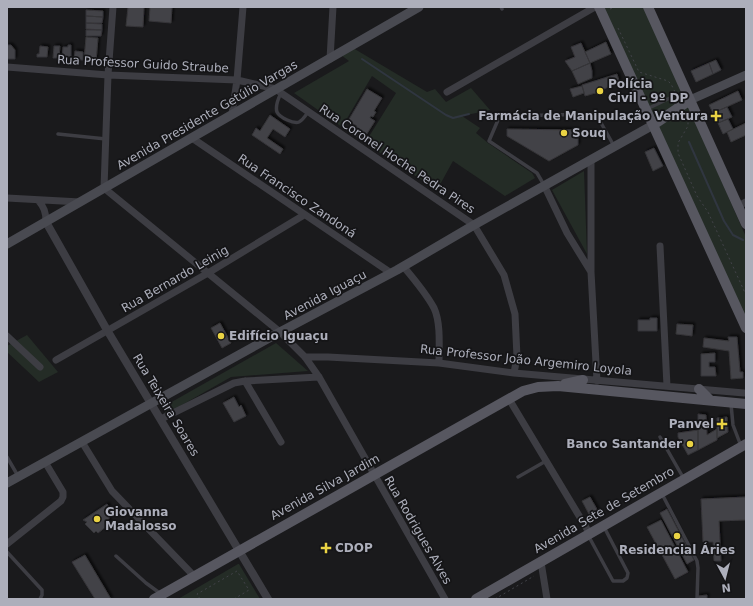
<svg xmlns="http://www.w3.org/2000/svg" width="753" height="606" font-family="'DejaVu Sans',sans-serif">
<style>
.green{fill:#242c26}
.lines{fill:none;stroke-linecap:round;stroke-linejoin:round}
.stream{stroke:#303640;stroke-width:2}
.building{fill:#424246;stroke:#353438;filter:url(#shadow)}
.path{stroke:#414248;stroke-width:1;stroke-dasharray:2 3;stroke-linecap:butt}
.service{stroke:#3d3d43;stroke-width:3.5}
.minor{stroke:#3d3d43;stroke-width:7}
.tertiary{stroke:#3d3d43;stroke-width:8}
.secondary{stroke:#494a51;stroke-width:9}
.primary{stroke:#575760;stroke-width:10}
.poi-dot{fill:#ead344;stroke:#151517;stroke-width:1.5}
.labels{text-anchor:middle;stroke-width:3.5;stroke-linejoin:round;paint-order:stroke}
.street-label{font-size:12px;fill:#adafbb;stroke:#151517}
.poi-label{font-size:12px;font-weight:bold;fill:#adafbb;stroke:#151517;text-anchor:start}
</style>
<defs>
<filter id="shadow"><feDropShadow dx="2" dy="-2" stdDeviation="1" flood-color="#0009"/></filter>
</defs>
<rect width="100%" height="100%" fill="#1a1a1c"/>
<path class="green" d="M602,7H645L746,237V318Z
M353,48L427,92L435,89L446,102L471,88L490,110L462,116L480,128L476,133L488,143L532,173L535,178L505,196L453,161L437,190L365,143L396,93L372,76L342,127L294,93L349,61L341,55Z
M584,171L587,254L552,190Z
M27,335L58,372L39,382L7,352V346Z
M276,343L308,371L231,377L166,414L161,408Z
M239,564L260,599H178L238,564Z"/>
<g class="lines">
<path class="stream" d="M362,59L446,115L453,118L469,114
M689,142L724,221L733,235L743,240"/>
</g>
<path class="building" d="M128,7H144L143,27L126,26Z
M150,7H172L171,23L149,21Z
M86,10L103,11V17L86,16Z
M86,16L103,17L102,23H86Z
M86,23L102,24V30L86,29Z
M86,30H102L101,36H86Z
M86,37L98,38L96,62L84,60Z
M606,42L611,54L590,63L585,52Z
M581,43L590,63L572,71L565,61L575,57L571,47Z
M7,45H11L15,50V59H7Z
M68,45H71V58L62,57L63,47H68Z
M40,46L48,47L47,57H37V54H39Z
M54,46H60L59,58H53Z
M75,51L83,52V60H74Z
M716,60L721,70L713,74L709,63Z
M590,63L592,71V78L578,84L572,71Z
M709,63L713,74L696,82L691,71Z
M617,74L619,81L599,92L585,96L582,85Z
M582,86L584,93L573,97L570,89Z
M367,89L382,98L374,111L376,112L373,117L371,116L370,118L375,121L363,140L352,134L357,126L348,121Z
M738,91L742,100L713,113L709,105Z
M727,107L732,117L718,123L713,113Z
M270,115L290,129L285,137L273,129L267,138L283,149L280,154L252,135L256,128L260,131Z
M728,119L733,129L723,134L718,123Z
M746,123V135L731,142L727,132Z
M507,129L578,130V145L549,161L507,136Z
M654,148L663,166L653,171L645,152Z
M650,318H657V331H638V320H650Z
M220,323L231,343L222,348L211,328Z
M677,324L693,325L692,336L676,334Z
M728,337H737L740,372H743V378L731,379L729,351L703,347L704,338L729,341Z
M715,353V362H709V367H715L716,376H701V354Z
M234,397L239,407L241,405L246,416L234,422L223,403Z
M698,414L706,415L707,435L717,429V440L698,450Z
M727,417L728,432L717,438V418Z
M698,430V450L688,455L678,437V433Z
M590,497L598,511L590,516L582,501Z
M746,497V520L719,521L721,561H714L713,542H703L701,499Z
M107,504L111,511V515L108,520L111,523L98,533L96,531L94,533L85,524L87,522L83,520Z
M667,509L694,560L687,564L660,513Z
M661,520L688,572L675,579L647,527Z
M85,555L111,599H95L72,562Z
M707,595V599H698V596Z"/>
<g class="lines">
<path class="path" d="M610,9L615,7
M618,28L639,72L668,81L671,84L676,94
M685,113L688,120V126L678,143V153L697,196L708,212L746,295
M200,599L197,594L237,571L249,590L234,599
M495,599L534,576"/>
<path class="service" d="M501,7L502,9
M281,93C278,99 275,106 277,112C280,118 294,124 299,122C303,120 306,115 308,112
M647,109L672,97L678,107
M58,134L106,139
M544,185L537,173L489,141L498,120L505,116L596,114L614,146
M731,404L733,425L741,446
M660,437L684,479
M7,457L18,476
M518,477L546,461
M662,494L697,561L698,568L697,599
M588,535L613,581H623L627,578L628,573L604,527
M7,552L42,590V595L40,599
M116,556L146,583L161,594"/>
<path class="minor" d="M113,7L108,75L104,188L280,332L305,357L319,377L445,599
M330,59L333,7
M7,67L108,75L237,80L276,89L281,93L474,225L504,275L515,314L517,357L514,373
M447,92L595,7
M232,114L237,80L243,7
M192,138L391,273
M591,160V271
M544,185L567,233L591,272L597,381
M7,198L80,202
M38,200C44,207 46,212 46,222
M738,206L746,202
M660,246L667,386
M403,266C414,279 426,293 434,308C441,323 439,347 439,363
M7,336L40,367
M305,357H328L439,363L514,373L744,393
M56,360L208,273L304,215
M245,381L281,442
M509,399L590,534
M161,419L234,383L245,381L319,377
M82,442L112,491L194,576
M7,544L61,501L63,497V492L45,462
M541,562L547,599"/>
<path class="tertiary" d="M46,222L107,330L268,599"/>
<path class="secondary" d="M690,100L746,75
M7,244L419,7
M7,483L280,332L397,270L474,225L653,125"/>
<path class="primary" d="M599,7L746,328
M648,7L746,224
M653,125L690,100
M565,384L583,380
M699,389L710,400
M154,599L523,391L538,387L558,386L746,404
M476,599L746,444"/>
</g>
<g class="poi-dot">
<circle cx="600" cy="91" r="4"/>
<path d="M714 110h4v4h4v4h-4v4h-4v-4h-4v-4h4z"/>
<circle cx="564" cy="133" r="4"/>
<circle cx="221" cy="336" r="4"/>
<path d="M720 418h4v4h4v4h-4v4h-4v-4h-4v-4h4z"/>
<circle cx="690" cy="444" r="4"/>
<circle cx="97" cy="519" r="4"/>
<circle cx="677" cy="536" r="4"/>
<path d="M324 542h4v4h4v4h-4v4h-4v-4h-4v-4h4z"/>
</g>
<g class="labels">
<g class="street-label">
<text transform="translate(143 64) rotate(3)" y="4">Rua Professor Guido Straube</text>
<text transform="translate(207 115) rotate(-30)" y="4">Avenida Presidente Getúlio Vargas</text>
<text transform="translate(397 159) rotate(34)" y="4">Rua Coronel Hoche Pedra Pires</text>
<text transform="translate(297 196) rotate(34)" y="4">Rua Francisco Zandoná</text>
<text transform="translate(175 279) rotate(-30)" y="4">Rua Bernardo Leinig</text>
<text transform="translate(325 295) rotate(-28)" y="4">Avenida Iguaçu</text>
<text transform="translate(526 360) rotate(6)" y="4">Rua Professor João Argemiro Loyola</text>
<text transform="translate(166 405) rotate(59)" y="4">Rua Teixeira Soares</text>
<text transform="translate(325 487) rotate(-29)" y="4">Avenida Silva Jardim</text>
<text transform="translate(604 510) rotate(-30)" y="4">Avenida Sete de Setembro</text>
<text transform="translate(418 530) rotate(60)" y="4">Rua Rodrigues Alves</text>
</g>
<g class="poi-label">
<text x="608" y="88">Polícia<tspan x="608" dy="14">Civil - 9º DP</tspan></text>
<text x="708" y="120" text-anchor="end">Farmácia de Manipulação Ventura</text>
<text x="572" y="137">Souq</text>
<text x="229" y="340">Edifício Iguaçu</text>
<text x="714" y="428" text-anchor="end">Panvel</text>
<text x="682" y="448" text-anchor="end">Banco Santander</text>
<text x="105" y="516">Giovanna<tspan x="105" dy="14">Madalosso</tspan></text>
<text x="335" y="552">CDOP</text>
<text x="677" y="554" text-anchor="middle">Residencial Áries</text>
</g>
</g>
<rect width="753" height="606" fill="none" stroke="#adafbb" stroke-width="16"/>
<g transform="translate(725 578) rotate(173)" stroke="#151517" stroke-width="3" paint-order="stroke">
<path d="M0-3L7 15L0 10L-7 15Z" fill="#adafbb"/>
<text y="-6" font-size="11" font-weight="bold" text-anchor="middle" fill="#adafbb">N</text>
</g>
</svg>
